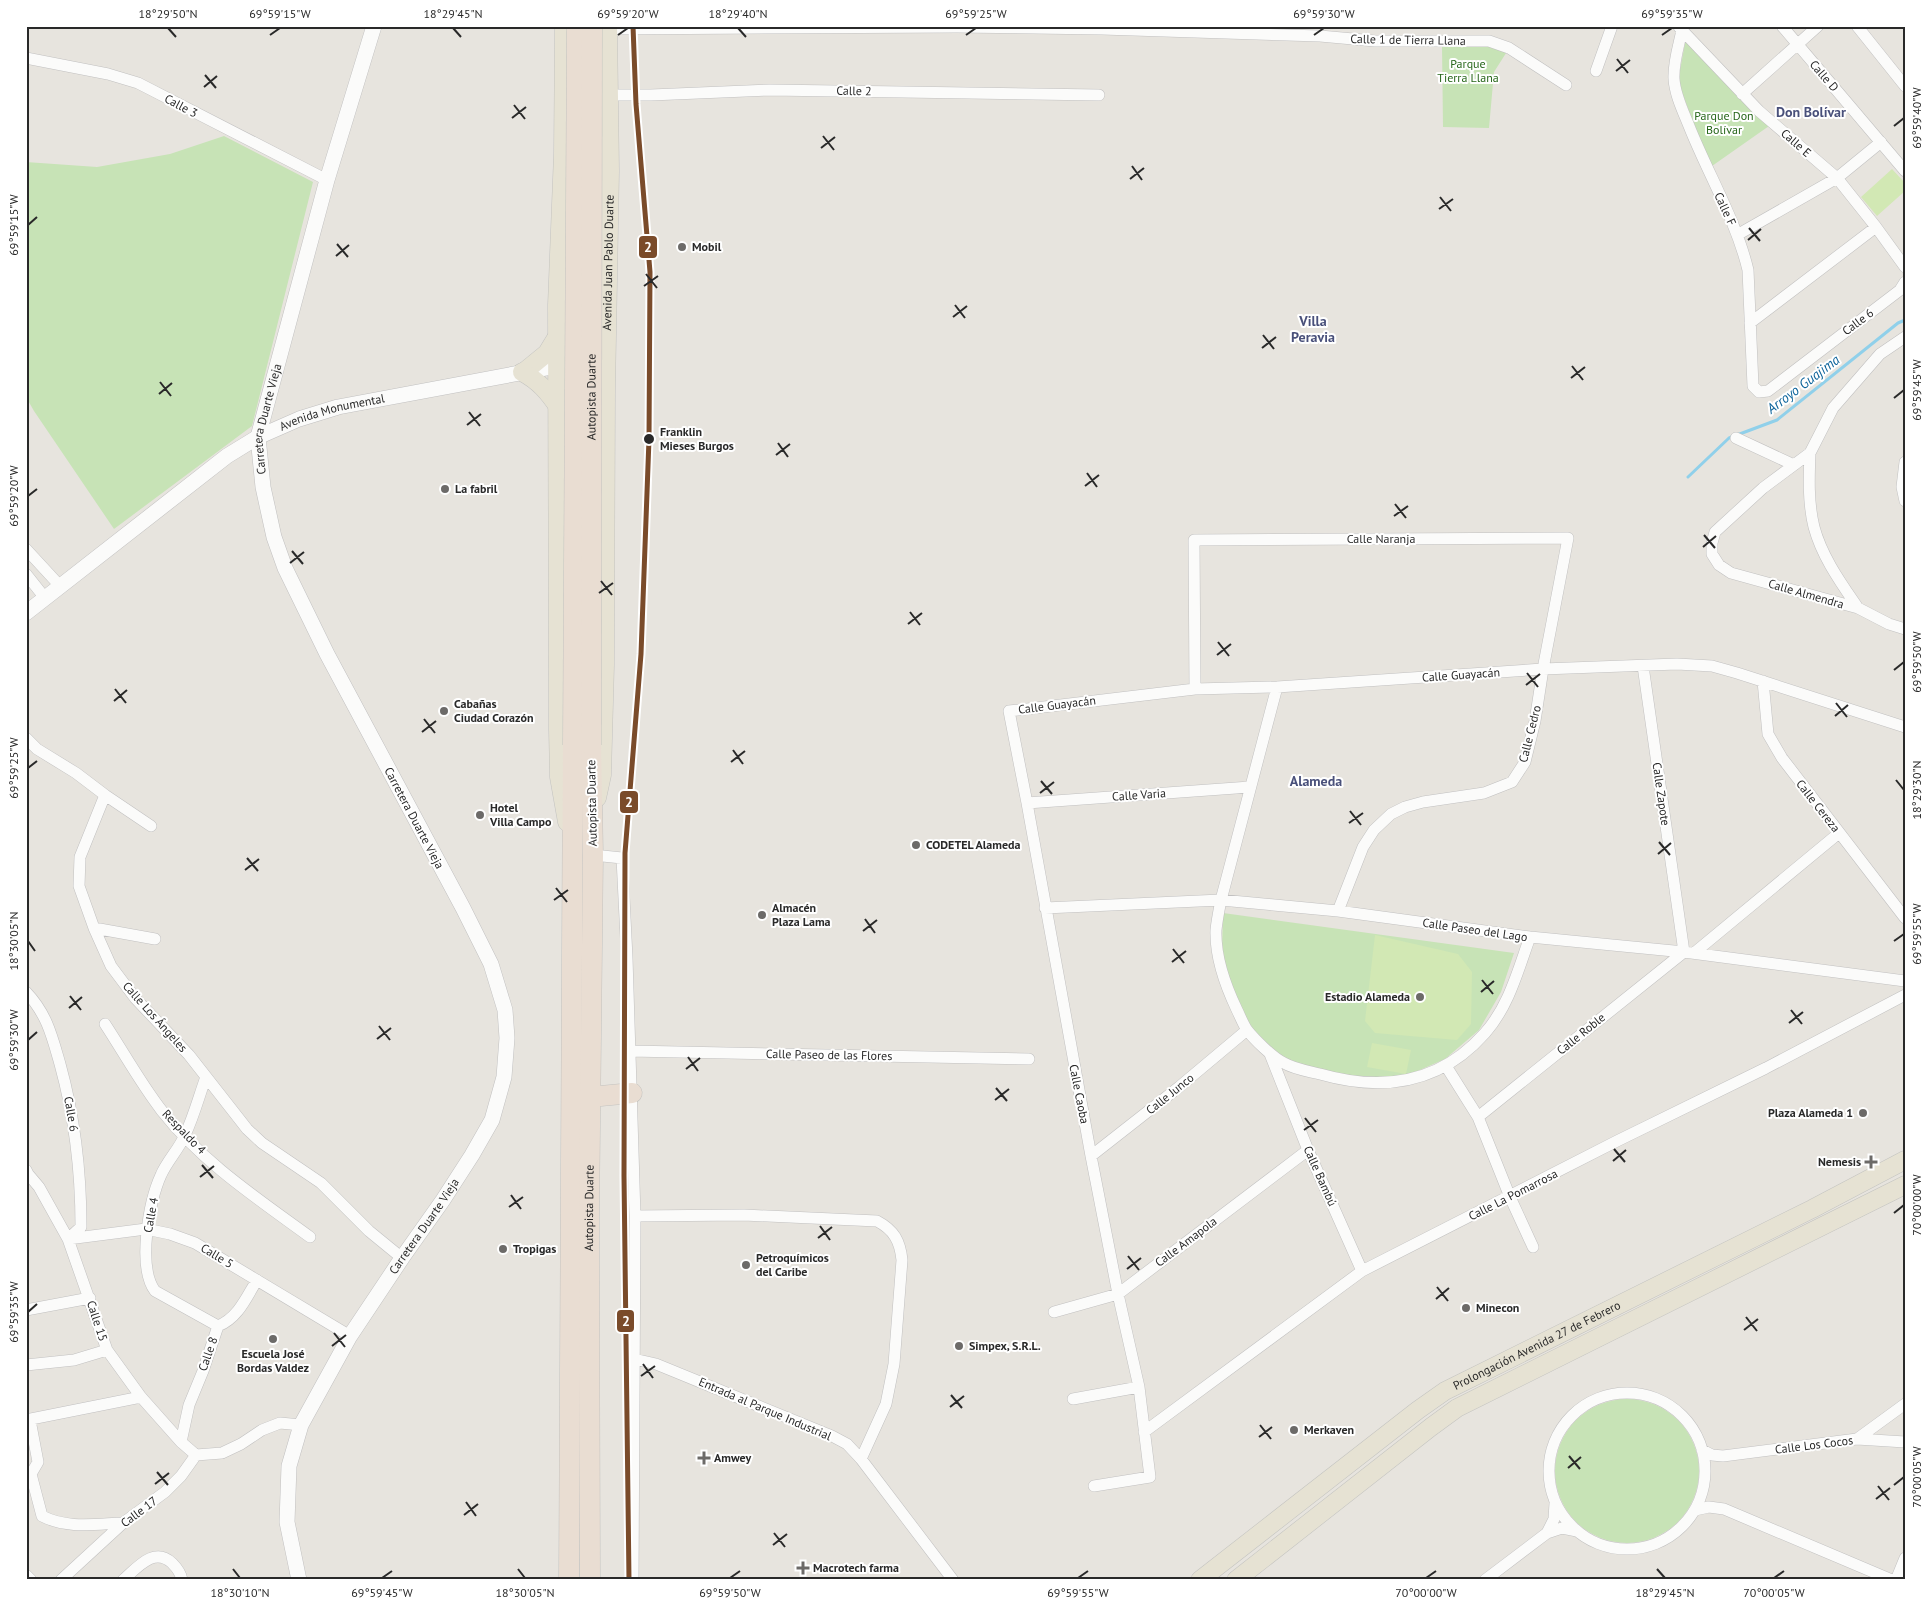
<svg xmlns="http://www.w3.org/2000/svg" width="1931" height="1606" font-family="'PT Sans',sans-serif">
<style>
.green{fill:#c7e3b6}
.pitch{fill:#d2e8b4}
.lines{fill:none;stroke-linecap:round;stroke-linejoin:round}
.stream{stroke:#90d0ea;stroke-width:3}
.street-casing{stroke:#c1c0c0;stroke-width:12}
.secondary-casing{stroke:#c1c0c0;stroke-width:16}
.primary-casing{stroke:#c3c3c0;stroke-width:19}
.highway-casing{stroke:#c3c3c0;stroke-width:21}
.street{stroke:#fbfbfa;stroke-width:11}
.secondary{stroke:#fbfbfa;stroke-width:15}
.primary{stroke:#e6e2d3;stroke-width:18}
.highway{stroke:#e9ddd2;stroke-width:20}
.highway-bridge-casing{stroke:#c3c3c0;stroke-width:21;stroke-linecap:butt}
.highway-bridge{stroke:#e9ddd2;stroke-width:20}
.metro-1-casing{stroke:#fff;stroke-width:9}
.metro-1{stroke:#7a4b2a;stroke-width:5}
.ticks{fill:none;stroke:#292929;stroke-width:2}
.poi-dot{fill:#6c6a68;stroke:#fff;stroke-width:2}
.stop-dot{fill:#292929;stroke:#fff;stroke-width:2}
.labels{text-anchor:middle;stroke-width:4;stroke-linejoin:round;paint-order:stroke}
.street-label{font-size:12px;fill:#292929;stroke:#fff}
.park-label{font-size:12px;fill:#266619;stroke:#fff}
.poi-label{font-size:12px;font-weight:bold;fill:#292929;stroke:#fff;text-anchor:start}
.stop-label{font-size:12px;font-weight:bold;fill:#292929;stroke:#fff;text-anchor:start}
.neighbourhood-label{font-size:14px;font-weight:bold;fill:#49507a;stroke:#fff}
.water-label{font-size:14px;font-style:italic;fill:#0c639a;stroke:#fff}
.line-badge{stroke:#fff;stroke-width:2}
.badge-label{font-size:14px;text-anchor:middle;font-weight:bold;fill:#fff}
.neatline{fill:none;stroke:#292929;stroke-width:2}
.ticks-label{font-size:12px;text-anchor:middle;fill:#292929}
</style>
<rect width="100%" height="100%" fill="#e7e4de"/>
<path class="green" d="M1685,43H1689L1769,126L1712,166L1694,125L1678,81Z
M1487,44L1508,50L1494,72L1489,128L1443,127L1442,46Z
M224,136L313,182L252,426L114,529L34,411L26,397V162L97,167L170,154Z
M1223,913L1514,953L1501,992L1479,1030L1445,1059L1406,1076L1354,1079L1284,1059L1250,1027L1230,983L1222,950Z
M1555 1471a72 72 0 1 1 144 0a72 72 0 1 1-144 0Z"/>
<path class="pitch" d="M1892,169L1905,183V191L1877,216L1861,197Z
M1375,935L1458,954L1472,972L1471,1024L1457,1040L1375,1033L1365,1021Z
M1372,1043L1411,1050L1406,1074L1367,1067Z"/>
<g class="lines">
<path class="stream" d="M1688,477L1729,438L1777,420L1898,323L1905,320"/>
<defs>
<path id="street" d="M1782,26L1905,171
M1857,26L1905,86
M1679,27L1759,111L1837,178L1876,227L1905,267
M608,29L957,27L1102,29L1320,36L1375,41H1489L1509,48L1566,85
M1682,30C1679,45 1673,63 1674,79C1675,95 1683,111 1689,126C1708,174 1736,220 1748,270L1753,386L1759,392L1768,391L1900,290L1905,282
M26,58L108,74L138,83L327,180
M1596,71L1612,26
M1742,94L1818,26
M609,95H651L770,90L1099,95
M1737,235L1837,178L1881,142
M1750,323L1876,227
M1905,337L1880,354L1833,408L1810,453L1763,488L1715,532L1712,543V554L1719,565L1731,573L1858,608L1889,624L1905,629
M1736,438L1794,465
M1810,453C1809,477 1808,503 1814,527C1822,557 1841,583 1858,608
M1905,462L1902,487L1905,501
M26,549L61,587
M26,574L45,598
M1763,681L1768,734L1782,758L1905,918
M1277,687L1221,900C1219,910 1217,920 1216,930C1215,957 1225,985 1237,1010C1240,1016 1243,1024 1247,1030C1254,1039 1273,1058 1284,1063C1294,1069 1308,1071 1320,1074C1383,1092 1440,1084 1485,1033C1509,1006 1518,970 1530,937
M1195,689L1194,540L1568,538L1543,669L1535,721L1525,762L1512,782L1484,793L1423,802L1405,807L1391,814L1374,830L1363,847L1338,911
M26,738L37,749L76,773L105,795L80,857L79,886L94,928L111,966L135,998L189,1055L247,1129L262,1143L321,1183L369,1231L402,1258
M105,795L151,826
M1027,803L1250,787
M593,855L622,858L627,958L635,1216L633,1580
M1045,908L1221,900L1338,911L1530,937L1684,952L1905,981
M94,928L155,939
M1694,953L1839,833
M26,992C47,1014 52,1036 60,1064C75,1118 81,1171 81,1227L68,1239
M105,1024C124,1053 141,1084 162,1111C202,1162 258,1199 310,1237
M630,1051L1029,1059
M1270,1054L1308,1150L1362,1271
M1446,1066L1478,1117L1510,1197L1533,1247
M206,1077C199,1096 194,1116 185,1135C179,1149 167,1161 161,1175C149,1201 137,1267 155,1291L218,1326
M1478,1117L1684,952L1643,666
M1091,1156L1179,1087L1247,1030
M26,1170L28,1174L39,1187L68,1239L107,1350L141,1397L181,1442L196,1455
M635,1216L744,1215L877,1221C894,1230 900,1241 902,1260L894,1364L886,1404L861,1459
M68,1239L146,1229L170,1234L195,1243L350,1336
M26,1310L90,1298
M1054,1312L1118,1294L1308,1150
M634,1359L656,1364L832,1436L847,1444L861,1459L953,1580
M26,1365L74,1360L107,1350
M1549 1471a78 78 0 1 1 156 0a78 78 0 1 1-156 0Z
M1073,1399L1139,1387
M26,1420L141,1397
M1144,1432L1362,1271L1617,1141L1766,1068L1905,995
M1857,1439L1905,1404
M181,1442L189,1405L203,1371L218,1326C238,1318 246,1298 257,1280
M1702,1450L1712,1455L1723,1456L1857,1439L1905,1442
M31,1474L42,1516C67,1529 95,1524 123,1523
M26,1478L31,1474L38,1462L30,1420
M1094,1486L1150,1477L1139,1387L1118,1294L1091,1156L1027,803L1009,711L1195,689L1277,687L1543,669L1677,664L1712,666L1737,673L1905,727
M1695,1510L1709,1507L1724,1509L1892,1580
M1547,1533L1554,1519L1555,1503
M26,1575L31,1580
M61,1580L123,1523L165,1492L181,1476L196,1455L222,1453L241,1444L262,1430L280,1423L301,1425
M123,1580C137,1568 154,1546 172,1563C177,1568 181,1573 182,1580
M1485,1580L1547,1533L1562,1528L1577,1531
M1896,1580L1905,1558"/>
<g id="secondary">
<path id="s1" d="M26,613L227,456L258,437L299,419L338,407L568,364"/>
<path id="s2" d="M299,1580L287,1522L289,1466L301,1425L350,1336L402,1258L443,1200L472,1155L492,1120L504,1077L507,1038L505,1010L491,964L463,908L327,654L285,568L274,537L263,487L258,437L327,180L374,26"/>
</g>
<g id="primary">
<path d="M564,26L563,154L557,305L558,730L559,777L567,822"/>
<path d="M525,371L547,353L558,335"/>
<path d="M522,372C539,381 548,392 559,408"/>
<path id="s3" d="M597,798L602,775L605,665L606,391L610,171L608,26"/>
<path id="s4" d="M1200,1580L1418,1410L1445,1391L1812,1209L1905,1160"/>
<path d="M1236,1580L1431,1427L1457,1408L1905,1185"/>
</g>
<g id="highway">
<path d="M590,1097L632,1093"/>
<path d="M569,1580L573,745"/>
<path id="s5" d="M590,1580L589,1218L593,855L591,745"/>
</g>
</defs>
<use href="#street" class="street-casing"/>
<use href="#secondary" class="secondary-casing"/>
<use href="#primary" class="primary-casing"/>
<use href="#highway" class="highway-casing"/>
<use href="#street" class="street"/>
<use href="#secondary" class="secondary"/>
<use href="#primary" class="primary"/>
<use href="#highway" class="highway"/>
<defs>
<g id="highway-bridge">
<path d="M573,745L577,26"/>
<path id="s6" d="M591,745L592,26"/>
</g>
</defs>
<use href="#highway-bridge" class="highway-bridge-casing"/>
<use href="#highway-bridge" class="highway-bridge"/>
<defs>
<path id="metro-1" d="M629,1580L624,1176L625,853L641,654L649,439L650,272L636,104L633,26"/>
</defs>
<use href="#metro-1" class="metro-1-casing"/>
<use href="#metro-1" class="metro-1"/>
</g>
<path class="ticks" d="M168,28L176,37M453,28L461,37M738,28L746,37M270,35L280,28M618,35L628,28M966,35L976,28M1314,35L1324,28M1662,35L1672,28M1617,59L1628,73M1616,71L1630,60M205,75L216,88M204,87L217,76M514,105L525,119M512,118L526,107M1894,126L1904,118M823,136L834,150M821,148L835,137M1132,166L1142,180M1130,179L1144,168M1440,197L1451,211M1439,209L1453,199M28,225L37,217M1749,228L1760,241M1748,240L1761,229M337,244L348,257M336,256L349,245M646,274L657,288M644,286L658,276M955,305L965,318M953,317L967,306M1263,335L1274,349M1262,348L1276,337M1572,366L1583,380M1571,378L1585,367M160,382L171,396M159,394L172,383M1894,398L1904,390M469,412L480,426M467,425L481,414M778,443L788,457M776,455L790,444M1087,473L1097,487M1085,486L1099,475M28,496L37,489M1395,504L1406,518M1394,516L1408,506M1704,535L1715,548M1703,547L1716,536M292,551L303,564M290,563L304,552M601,581L612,595M599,593L613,583M910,612L920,625M908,624L922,613M1218,642L1229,656M1217,655L1231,644M1894,670L1904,662M1527,673L1538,687M1526,685L1540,674M115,689L126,703M114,701L127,690M1836,703L1847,717M1835,716L1848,705M424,719L435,733M422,732L436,721M733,750L743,764M731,762L745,751M28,768L37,761M1896,780L1904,790M1041,781L1052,794M1040,793L1054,782M1350,811L1361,825M1349,823L1363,813M1659,842L1670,855M1658,854L1671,843M247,858L258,871M245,870L259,859M556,888L567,902M554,900L568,890M865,919L875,933M863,931L877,920M28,941L35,951M1894,941L1904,934M1173,949L1184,963M1172,962L1186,951M1482,980L1493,994M1481,992L1494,981M70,996L81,1010M69,1008L82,997M1791,1010L1802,1024M1789,1023L1803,1012M379,1026L390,1040M377,1039L391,1028M28,1040L37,1032M688,1057L698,1071M686,1069L700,1058M996,1088L1007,1101M995,1100L1009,1089M1305,1118L1316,1132M1304,1130L1318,1120M1614,1149L1625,1162M1613,1161L1626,1150M202,1165L213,1178M200,1177L214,1166M511,1195L521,1209M509,1207L523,1197M1894,1213L1904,1205M820,1226L830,1240M818,1238L832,1227M1128,1256L1139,1270M1127,1269L1141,1258M1437,1287L1448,1301M1436,1299L1449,1288M28,1312L37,1304M1746,1317L1757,1331M1744,1330L1758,1319M334,1333L345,1347M332,1346L346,1335M643,1364L653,1378M641,1376L655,1366M951,1395L962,1408M950,1407L964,1396M1260,1425L1271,1439M1259,1437L1272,1427M1569,1456L1580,1469M1568,1468L1581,1457M157,1472L168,1485M155,1484L169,1473M1894,1485L1904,1477M1878,1486L1889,1500M1876,1499L1890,1488M466,1502L476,1516M464,1515L478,1504M774,1533L785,1547M773,1545L787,1534M233,1569L240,1578M518,1569L525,1578M1657,1569L1665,1578M382,1578L392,1571M730,1578L740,1571M1078,1578L1088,1571M1426,1578L1436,1571M1774,1578L1784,1571"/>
<g class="poi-dot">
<circle cx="682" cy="247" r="5"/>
<circle cx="445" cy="489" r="5"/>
<circle cx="444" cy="711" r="5"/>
<circle cx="480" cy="815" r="5"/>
<circle cx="916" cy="845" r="5"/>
<circle cx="762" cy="915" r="5"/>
<circle cx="1420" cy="997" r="5"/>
<circle cx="1863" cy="1113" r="5"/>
<path d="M1868.5 1154.5h5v5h5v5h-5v5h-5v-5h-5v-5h5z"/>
<circle cx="503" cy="1249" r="5"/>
<circle cx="746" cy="1265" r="5"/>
<circle cx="1466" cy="1308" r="5"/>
<circle cx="273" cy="1339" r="5"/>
<circle cx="959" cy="1346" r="5"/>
<circle cx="1294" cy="1430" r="5"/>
<path d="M701.5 1450.5h5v5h5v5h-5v5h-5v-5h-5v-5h5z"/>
<path d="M800.5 1560.5h5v5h5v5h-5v5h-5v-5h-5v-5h5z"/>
</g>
<circle class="stop-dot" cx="649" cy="439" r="6"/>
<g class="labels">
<g class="street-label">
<text transform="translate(1408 40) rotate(1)" y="4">Calle 1 de Tierra Llana</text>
<text transform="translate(1824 76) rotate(49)" y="4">Calle D</text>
<text transform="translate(854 91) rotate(1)" y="4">Calle 2</text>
<text transform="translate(181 106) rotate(28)" y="4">Calle 3</text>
<text transform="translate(1796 143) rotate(41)" y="4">Calle E</text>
<text transform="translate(1725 209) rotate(65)" y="4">Calle F</text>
<text dy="4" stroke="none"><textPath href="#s3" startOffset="536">Avenida Juan Pablo Duarte</textPath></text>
<text transform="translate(1858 322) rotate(-37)" y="4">Calle 6</text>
<text dy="4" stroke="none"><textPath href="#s6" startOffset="348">Autopista Duarte</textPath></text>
<text dy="4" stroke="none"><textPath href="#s1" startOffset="370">Avenida Monumental</textPath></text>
<text dy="4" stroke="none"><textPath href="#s2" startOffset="1278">Carretera Duarte Vieja</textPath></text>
<text x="1381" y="543">Calle Naranja</text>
<text transform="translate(1806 594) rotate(16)" y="4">Calle Almendra</text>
<text transform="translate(1461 675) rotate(-4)" y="4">Calle Guayacán</text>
<text transform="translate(1057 705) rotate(-7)" y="4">Calle Guayacán</text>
<text transform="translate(1530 734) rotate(-76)" y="4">Calle Cedro</text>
<text transform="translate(1661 794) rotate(82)" y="4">Calle Zapote</text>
<text transform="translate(1139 795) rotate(-4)" y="4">Calle Varia</text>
<text transform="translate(592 803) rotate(-91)" y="4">Autopista Duarte</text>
<text transform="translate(1818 806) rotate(52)" y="4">Calle Cereza</text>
<text transform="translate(414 818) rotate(62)" y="4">Carretera Duarte Vieja</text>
<text transform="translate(1475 930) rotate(8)" y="4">Calle Paseo del Lago</text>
<text transform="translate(155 1017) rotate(48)" y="4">Calle Los Ángeles</text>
<text transform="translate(1581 1034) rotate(-39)" y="4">Calle Roble</text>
<text transform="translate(829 1055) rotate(1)" y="4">Calle Paseo de las Flores</text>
<text transform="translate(1079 1094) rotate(79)" y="4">Calle Caoba</text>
<text transform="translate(1170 1094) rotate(-39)" y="4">Calle Junco</text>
<text transform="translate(71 1114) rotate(80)" y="4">Calle 6</text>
<text transform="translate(184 1132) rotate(46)" y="4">Respaldo 4</text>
<text transform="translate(1320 1176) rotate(66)" y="4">Calle Bambú</text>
<text transform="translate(1513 1195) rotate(-27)" y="4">Calle La Pomarrosa</text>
<text dy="4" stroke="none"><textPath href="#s5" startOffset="372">Autopista Duarte</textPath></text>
<text transform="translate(151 1215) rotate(-80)" y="4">Calle 4</text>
<text dy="4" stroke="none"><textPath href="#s2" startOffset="392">Carretera Duarte Vieja</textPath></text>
<text transform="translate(1186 1242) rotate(-37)" y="4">Calle Amapola</text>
<text transform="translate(217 1256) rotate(31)" y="4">Calle 5</text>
<text transform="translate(97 1321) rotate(72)" y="4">Calle 15</text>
<text dy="4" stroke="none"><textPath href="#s4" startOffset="412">Prolongación Avenida 27 de Febrero</textPath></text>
<text transform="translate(208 1354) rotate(-71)" y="4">Calle 8</text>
<text transform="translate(765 1409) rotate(23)" y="4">Entrada al Parque Industrial</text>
<text transform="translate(1814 1445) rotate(-7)" y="4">Calle Los Cocos</text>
<text transform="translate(139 1512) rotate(-37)" y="4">Calle 17</text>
</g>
<g class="park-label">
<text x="1468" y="68">Parque<tspan x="1468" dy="14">Tierra Llana</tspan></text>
<text x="1724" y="120">Parque Don<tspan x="1724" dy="14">Bolívar</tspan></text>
</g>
<g class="poi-label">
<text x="692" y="251">Mobil</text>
<text x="455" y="493">La fabril</text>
<text x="454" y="708">Cabañas<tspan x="454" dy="14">Ciudad Corazón</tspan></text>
<text x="490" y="812">Hotel<tspan x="490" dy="14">Villa Campo</tspan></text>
<text x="926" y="849">CODETEL Alameda</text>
<text x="772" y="912">Almacén<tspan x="772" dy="14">Plaza Lama</tspan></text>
<text x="1410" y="1001" text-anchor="end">Estadio Alameda</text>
<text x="1853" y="1117" text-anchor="end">Plaza Alameda 1</text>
<text x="1861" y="1166" text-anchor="end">Nemesis</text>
<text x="513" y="1253">Tropigas</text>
<text x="756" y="1262">Petroquímicos<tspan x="756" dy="14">del Caribe</tspan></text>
<text x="1476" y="1312">Minecon</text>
<text x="969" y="1350">Simpex, S.R.L.</text>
<text x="273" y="1358" text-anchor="middle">Escuela José<tspan x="273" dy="14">Bordas Valdez</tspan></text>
<text x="1304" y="1434">Merkaven</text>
<text x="714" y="1462">Amwey</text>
<text x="813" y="1572">Macrotech farma</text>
</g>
<g class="stop-label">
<text x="660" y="436">Franklin<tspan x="660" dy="14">Mieses Burgos</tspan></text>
</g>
<g class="neighbourhood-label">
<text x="1811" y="117">Don Bolívar</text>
<text x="1313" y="326">Villa<tspan x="1313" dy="16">Peravia</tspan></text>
<text x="1316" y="786">Alameda</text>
</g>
<g class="water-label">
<text transform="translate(1803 384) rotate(-37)" y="5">Arroyo Guajima</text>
</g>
</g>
<g class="line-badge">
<rect x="638" y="235" width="20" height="24" rx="5" fill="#7a4b2a"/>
<rect x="619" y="790" width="20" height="24" rx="5" fill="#7a4b2a"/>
<rect x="616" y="1309" width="19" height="24" rx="5" fill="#7a4b2a"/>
</g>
<g class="badge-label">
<text x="648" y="252">2</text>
<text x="629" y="807">2</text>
<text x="626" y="1326">2</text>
</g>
<rect width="1931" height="1606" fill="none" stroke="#ffffff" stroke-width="55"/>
<rect x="28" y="28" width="1876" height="1550" class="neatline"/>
<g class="ticks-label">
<text x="168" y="18">18°29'50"N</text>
<text x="280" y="18">69°59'15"W</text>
<text x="453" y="18">18°29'45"N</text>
<text x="628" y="18">69°59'20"W</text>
<text x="738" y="18">18°29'40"N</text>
<text x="976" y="18">69°59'25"W</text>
<text x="1324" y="18">69°59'30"W</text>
<text x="1672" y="18">69°59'35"W</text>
<text transform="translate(1917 118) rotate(-90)" y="4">69°59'40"W</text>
<text transform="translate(14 225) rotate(-90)" y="4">69°59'15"W</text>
<text transform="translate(1917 390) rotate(-90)" y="4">69°59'45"W</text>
<text transform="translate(14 496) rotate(-90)" y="4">69°59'20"W</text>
<text transform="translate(1917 662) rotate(-90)" y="4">69°59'50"W</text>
<text transform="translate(14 768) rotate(-90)" y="4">69°59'25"W</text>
<text transform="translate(1917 790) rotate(-90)" y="4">18°29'30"N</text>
<text transform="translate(1917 934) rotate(-90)" y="4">69°59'55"W</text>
<text transform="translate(14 941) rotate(-90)" y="4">18°30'05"N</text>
<text transform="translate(14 1040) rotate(-90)" y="4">69°59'30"W</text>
<text transform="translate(1917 1205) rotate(-90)" y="4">70°00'00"W</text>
<text transform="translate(14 1312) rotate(-90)" y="4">69°59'35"W</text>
<text transform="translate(1917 1477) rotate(-90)" y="4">70°00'05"W</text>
<text x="240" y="1597">18°30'10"N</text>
<text x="382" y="1597">69°59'45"W</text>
<text x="525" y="1597">18°30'05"N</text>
<text x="730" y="1597">69°59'50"W</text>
<text x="1078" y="1597">69°59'55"W</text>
<text x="1426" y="1597">70°00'00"W</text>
<text x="1665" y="1597">18°29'45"N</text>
<text x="1774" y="1597">70°00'05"W</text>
</g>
</svg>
